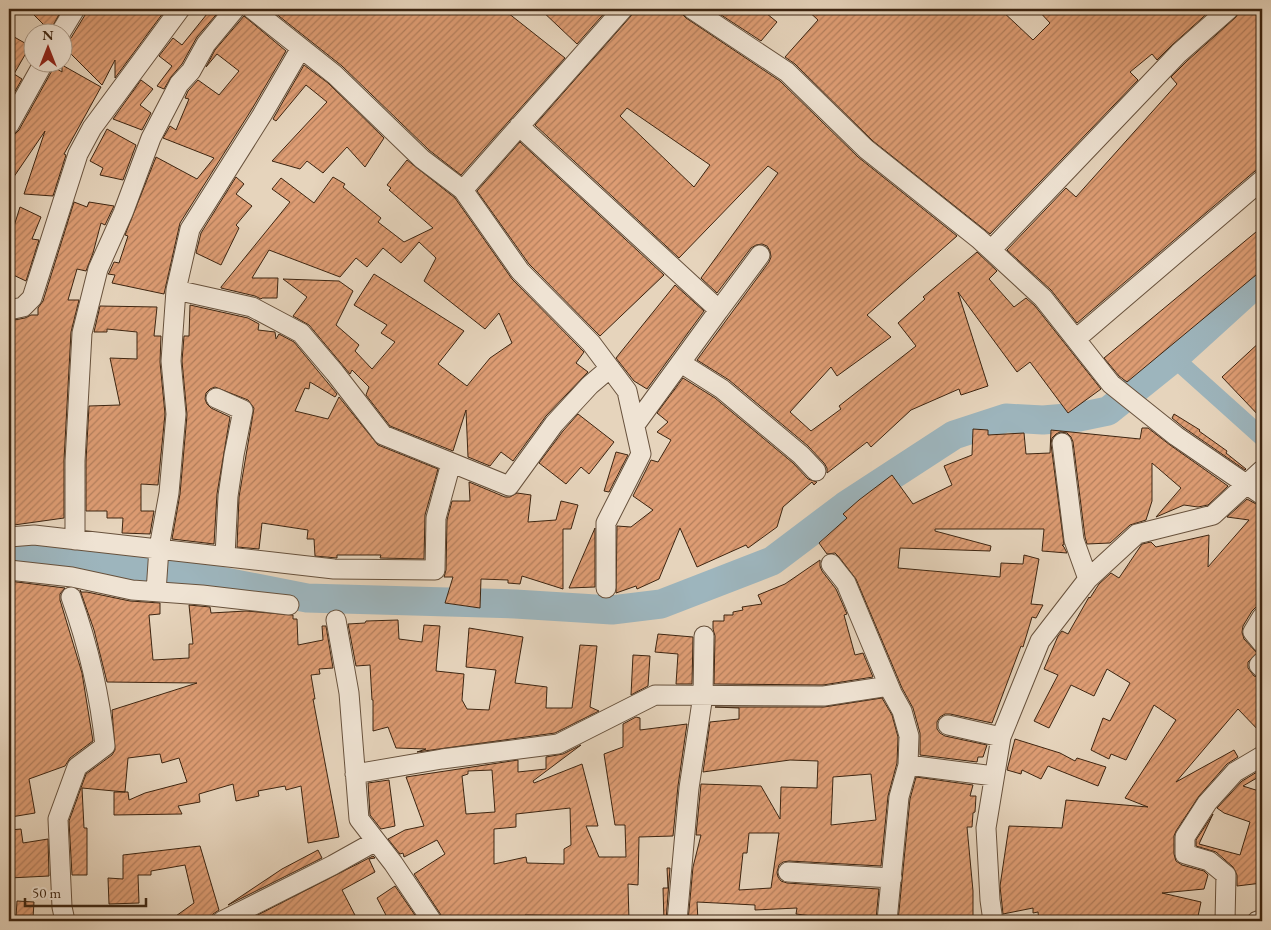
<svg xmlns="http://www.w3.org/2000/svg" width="1271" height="930" font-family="'EB Garamond',serif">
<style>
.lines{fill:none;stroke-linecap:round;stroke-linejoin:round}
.canal{stroke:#9db5bd;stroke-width:18}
.river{stroke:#9db5bd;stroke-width:29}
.building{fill:url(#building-hatch);stroke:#3d2511;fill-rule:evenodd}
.minor-casing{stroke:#67513c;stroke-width:21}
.minor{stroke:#efe3d3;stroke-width:19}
</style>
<defs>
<pattern id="building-hatch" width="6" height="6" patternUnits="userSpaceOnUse" patternTransform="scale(1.25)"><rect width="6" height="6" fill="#dd9c73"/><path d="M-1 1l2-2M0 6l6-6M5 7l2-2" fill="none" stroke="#b47f5d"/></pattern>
</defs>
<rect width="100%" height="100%" fill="#e6d4bc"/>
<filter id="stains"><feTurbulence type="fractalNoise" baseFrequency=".004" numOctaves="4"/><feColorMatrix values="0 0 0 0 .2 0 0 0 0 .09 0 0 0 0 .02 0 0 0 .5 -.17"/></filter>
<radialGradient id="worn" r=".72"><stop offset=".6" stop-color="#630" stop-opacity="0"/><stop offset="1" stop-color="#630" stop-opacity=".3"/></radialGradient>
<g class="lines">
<path class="canal" d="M1174,358L1262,437"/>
<path class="river" d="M9,559L52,558L115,566L169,571L307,598L515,604L612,610L661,604L772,561L845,506L954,435L1006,418L1043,420L1079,417L1108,411L1174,358L1262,278"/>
</g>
<path class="building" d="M28,9H62L50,31Z
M86,9H166L115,78V60L102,85L62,45V43L71,38L85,15Z
M211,9H221L197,37L182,64L171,77L164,89L157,86L172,66L159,56L173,38L182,45Z
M270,9H503L565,58L461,175L429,150L342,66Z
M540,9H608L577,44Z
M634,9H681L682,14L686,18L780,81L858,157L957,236L867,315L891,337L837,376L831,367L790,412L811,431L841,409L839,406L916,346L898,323L925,299L923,297L977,252L997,271L989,279L1014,307L1026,298L1035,306L1101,389L1068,413L1030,362L1017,372L958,292L988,386L961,395L959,389L911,410L871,447L867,442L827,473V468L824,463L808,446L729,380L697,360L769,262L771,257L770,251L767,246L762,244L756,245L751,248L717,293L701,278L778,173L768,166L679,258L535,125L631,16ZM627,108L710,165L694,187L620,116Z
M712,9H761L777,22L761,41Z
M806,9H921L927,15L933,9H1000L1033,40L1050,23L1037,9H1212L1172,45L1157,60L1152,54L1130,72L1138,80L990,234L873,141L795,64L785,57L818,20Z
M1240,9H1262V169L1255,171L1077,323L1051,290L1007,250L1066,188L1076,197L1177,84L1171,77L1187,61L1236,17Z
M244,16L286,51L252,109L180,223L164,294L112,283L115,275L108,274L109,273L114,262L119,263L128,236L125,235L156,157L197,179L214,158L163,138L170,126L176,130L189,99L185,98L188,91L198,80L219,95L239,71L217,54L206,67L215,50Z
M9,34L30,46L14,74L22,79L9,102Z
M62,65L101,87L64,154L66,155L53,196L24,194L45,131L9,184V136L14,135L19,130L54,67L62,72Z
M304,65L328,83L384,138L365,167L347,147L323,173L307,161L300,169L272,161L327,102L306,85L276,121L273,119Z
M141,80L153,89L140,105L151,113L142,130L113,119Z
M107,129L136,145L123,180L100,175L103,168L90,161Z
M520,142L664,275L600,336L529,264L477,191Z
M407,160L455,198L512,279L584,352L576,363L588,372L546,416L513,461L501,452L490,466L468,457L466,410L453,451L390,426L366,395L369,387L352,370L350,374L309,325L293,316L307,297L283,279L339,281L353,291L336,325L359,345L355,351L372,369L395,342L381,333L387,325L354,305L374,274L464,331L438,364L467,386L490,358L512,343L499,313L485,329L424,281L436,258L419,242L401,263L383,248L367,267L356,258L340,277L269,250L252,278H278L277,298H262L261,299L255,296L221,288V287L290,202L272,189L281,178L314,203L333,177L345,184L343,187L381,218L378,222L404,242L433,228L389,190L391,188L387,185Z
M236,177L244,184L236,194L252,206L236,225L239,228L221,265L196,253L201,233Z
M74,202L87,207L89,202L114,206L105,225L101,223L93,253L86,271L77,269L68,300H79L71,332L64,460V518L14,525L13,489L9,488V321L25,318L31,315H38V308L43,301Z
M20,207L41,217L32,239L39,240L26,281L9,273V242Z
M1262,227V270L1127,382L1119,376L1104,358Z
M675,285L704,311L647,389L634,381L616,358Z
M190,305L248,318L259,324L258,330L275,332L276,339L279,334L294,342L337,394L335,397L310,382L309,389L305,388L295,411L328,419L339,397L378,445L438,469L425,515L424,559L380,558L381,555H337V558L315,556L314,539H307L308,530L262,523L259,549L237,547L239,497L254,408L248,400L215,387L210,389L206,393L205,399L207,404L211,408L230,417L217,494L214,544L172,539L180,494L187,415L182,361L184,336H189Z
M100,306L157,307L154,336H161L160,362L165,414L158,485L141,484V511H154L150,534L122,533L123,518H107V511H86V461L89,406L120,405L110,358L137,359V332L107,329V332H94Z
M1262,340V419L1222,377Z
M683,378L715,398L793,463L808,479L817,482L814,485L812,482L783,507L777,527L748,548L746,545L697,567L680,528L659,579L637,589L636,586L616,593L617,526L631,527L653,510L633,496L651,460L658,462L671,440L657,432L668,422L657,413Z
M578,414L614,442L589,474L581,467L566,484L539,463L563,431Z
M1174,414L1200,430L1199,431L1227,451L1226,453L1246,469L1245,470L1183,427L1172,418Z
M1142,428H1148L1170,445L1228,486L1208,505L1198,507L1184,505L1156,517L1181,488L1152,463V501L1146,520L1130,525L1110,543L1087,544L1085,537L1073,442L1071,437L1067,433L1060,432L1056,434L1052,438L1051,444L1064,545H1062L1064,547L1067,553L1042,551L1044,529H935V531L991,546L990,551L900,548L898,568L1000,577L1001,563L1023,564L1024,555L1039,559L1031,604L1043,605L1036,618L1032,617L1023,647L1021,646L992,723L950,714H945L940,717L937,722V729L940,733L945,736L987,745L983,757H978L977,762L920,755V733L913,708L902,688L856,579L839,557L835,553L827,554L819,543L847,518L843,514L859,500L892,475L913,504L952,485L944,466L972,455L973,429L988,430V435L1024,433L1026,454L1050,453L1051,430L1140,439Z
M616,452L628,455L609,492L604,491Z
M469,482L505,497H510L517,493L531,495L528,522L556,520L561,501L578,505L571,529H563V589L522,576L520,584L508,583V580L481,579L480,608L445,603L453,577H444L446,570L447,520L452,501H470Z
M1247,499L1256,504L1262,506V606L1256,607L1252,611L1243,626L1242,632L1244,639L1257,653L1248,662V668L1254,676L1262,679V734L1238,709L1176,782L1234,750L1238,757L1227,764L1199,796L1176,831L1174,836V854L1176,861L1182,865L1204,871L1208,875L1204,889L1162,893L1201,902L1197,921H1039L1038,912L1033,913V908L1003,914L1000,886L1009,826L1062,828L1066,800L1148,807L1125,798L1176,720L1154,705L1126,760L1111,754L1109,759L1091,750L1103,718L1110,721L1130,683L1107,669L1094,696L1071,685L1049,728L1034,721L1058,675L1044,669L1058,636L1062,631L1068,634L1089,597L1090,598L1099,584L1111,573L1119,578L1142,544L1151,542L1156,547L1209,535L1208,567L1249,520L1227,517Z
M595,528V587L569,588Z
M820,560V566L822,571L836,589L847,614L844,615L855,655L863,653L873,677L823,685L714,684L715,636L713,629V621H724V615H733V612L743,610L742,607L762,604L758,595L785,584Z
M9,581L65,588L60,594V600L82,673L93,741L70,758L65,766L29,779L35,813L11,817L9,807Z
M80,590L81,592H87L130,601L160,603V614L149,615L153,660L189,658V644H193L189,605L210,607L211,613L246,611L293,615V619H297L298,645L323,640L322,626H326L333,668L319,669L320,674L311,675L315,699H313L339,837L308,843L301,786L286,790L285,786L258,791L259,796L236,801L233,784L199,794L200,802L178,806L182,814L114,815V792H128L129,800L145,793L187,782L179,758L162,763L160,754L128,758L125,792L82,788L84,828H87V875H72L69,821L86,774L112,755L115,750L112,710L197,683L107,682L94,630Z
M398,620L399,639L422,642L424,625L440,626L436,671L464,674L462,700L467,709L489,710L496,670L466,667L469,628L523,637L515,683L547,687L546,708H572L580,645L597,646L590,707L599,711L555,733L417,752L426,749L396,748L388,727L373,731V700H372L370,665L356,666L348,624L365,623L366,621Z
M658,634L693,637L692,684H676L678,654L655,652Z
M633,655L650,656L648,686L631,695Z
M882,698L892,715L898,737L897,763L888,796L881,866L789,861L783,862L779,865L777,872L778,877L781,881L787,883L879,889L876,919H868V921H820V917L796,914L797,908L755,910V905L697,902L698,921H688L693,867L701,835H696L701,784L761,786L780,819L781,787L817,788L818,761L790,760L703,772L710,722L739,719V708L715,707H824ZM871,774L876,820L831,825L833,777ZM749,833H779L771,888L739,890L743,853H747Z
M636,717L640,718V730L687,724L678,786L673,836L639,837L638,885L628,884L629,921H584V916L525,915L526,921H443L441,915L414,874L445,854L437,840L404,857L403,853L400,854L388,839L405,830L424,826L406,777L518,760V772L546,769V757L563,754L581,745L533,781L534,783L582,764L598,826H586L599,857H626L625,825H615L604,754L623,747V724ZM492,770L495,812L466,814L462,776L468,774V771ZM570,808L571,845L564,849V864L527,863L526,857L494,864V829L516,827V814Z
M1015,739L1060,753L1075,761L1077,758L1106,767L1098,786L1048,766L1041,779L1022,770L1021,774L1007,770Z
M1262,769V775L1243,786L1262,792V883L1237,886V875L1233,867L1216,852L1196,846V840L1213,814L1199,844L1240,855L1250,822L1224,813L1217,808L1242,781Z
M916,777L973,785L970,796H976L975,812L973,813L972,827H967L973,891V921H898L910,799Z
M389,780L395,826L381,829L370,815L368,783Z
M21,829L23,843L48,839L49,876L9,878V830Z
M200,846L219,910L213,914L211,921H169L194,903L185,865L151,871V875H138L139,903L109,904L108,878L123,879V855Z
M318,850L322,858L228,905L282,869Z
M373,856L375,858L369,859L375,872L342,890L358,921H246Z
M667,868H670L666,921H664L663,888H668Z
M395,886L419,921H389L377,898Z
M17,901L34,902L33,918L16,917Z"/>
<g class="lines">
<defs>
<path id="minor" d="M252,9L335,75L422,159L463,190L520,271L591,343L627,391L641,454L606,523V588
M692,9L787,72L866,149L979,239L1043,298L1111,384L1176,436L1262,495
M61,32L75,9
M9,125L44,62
M519,126L719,310L760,255
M463,190L623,9
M991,250L1179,53L1229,9
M176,290L252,307L301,333L335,373L383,435L509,486L554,424L590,385L610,368
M9,310L23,307L32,298L78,154L92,128L180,9
M1076,339L1262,180
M681,363L722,389L801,455L816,471
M216,398L243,410L234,455L228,496L225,556
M635,425L719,310
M1062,443L1074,540L1088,579
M9,537L34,535L334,569L435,570L436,518L451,463
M75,540V461L82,333L98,269L123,213L151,138L179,84L191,71L206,44L235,9
M831,564L846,583L892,693L902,711L909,736L908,765L899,797L887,921
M9,570L72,577L132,590L202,595L289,605
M156,592L159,548L169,493L176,414L171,361L176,290L190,229L262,115L301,48
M1262,617L1253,632L1262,643
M336,620L349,693L359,819L393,863L432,921
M1262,662L1259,665L1262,668
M948,725L1001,737
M908,765L994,776
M355,774L442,759L558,744L655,695L824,696L889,686
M788,872L892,878
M65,921L62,907L58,819L77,767L105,746C100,695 88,645 71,597
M222,921L333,865L376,841
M677,921L689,788L703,695L704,636
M993,921L990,900L986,828L1001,737L1040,641L1088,579L1137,534L1213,515L1262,470
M1225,921L1226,875L1209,861L1185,854V837L1207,803L1235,772L1262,756
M1257,921L1262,920"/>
</defs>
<use href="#minor" class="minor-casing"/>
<use href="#minor" class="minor"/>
</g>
<rect width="1271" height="930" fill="none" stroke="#e6d4bc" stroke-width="30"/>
<rect x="10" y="10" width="1251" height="910" fill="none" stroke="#3d2511" stroke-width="2.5"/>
<rect x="15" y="15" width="1241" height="900" fill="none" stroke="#3d2511"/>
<g transform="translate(48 48)"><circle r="24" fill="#efe3d3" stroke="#a89785"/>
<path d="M0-4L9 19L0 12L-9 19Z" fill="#8f2418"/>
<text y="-8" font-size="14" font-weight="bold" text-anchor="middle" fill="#3d2511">N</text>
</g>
<path d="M25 898v8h121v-8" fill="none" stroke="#3d2511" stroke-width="2.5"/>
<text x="32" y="898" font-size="15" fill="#3d2511" stroke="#efe3d3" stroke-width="4" paint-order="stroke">50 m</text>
<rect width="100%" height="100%" filter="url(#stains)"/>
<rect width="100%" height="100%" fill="url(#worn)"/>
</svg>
